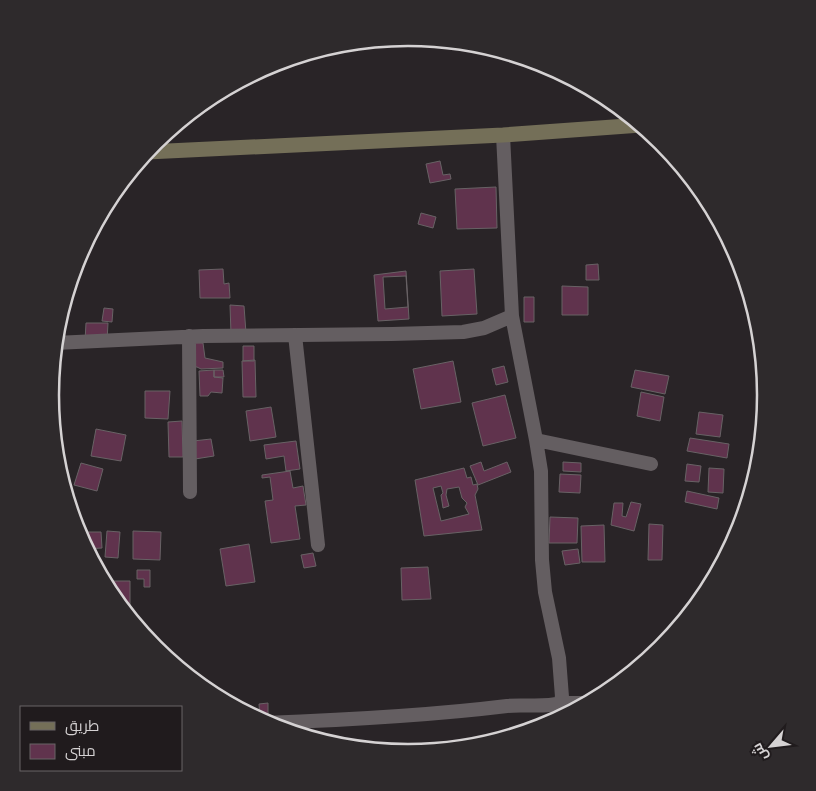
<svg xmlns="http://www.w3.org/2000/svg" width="816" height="791" font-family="'Alegreya Sans',Cairo,sans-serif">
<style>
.building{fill:#60334d;stroke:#686265;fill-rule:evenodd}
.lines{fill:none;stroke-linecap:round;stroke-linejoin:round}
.street{stroke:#645e61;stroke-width:14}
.secondary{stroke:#746f58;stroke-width:15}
.rim{fill:none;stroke:#d5d2d3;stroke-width:2.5}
</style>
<rect width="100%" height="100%" fill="#292427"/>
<path class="building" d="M440,161L443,175L450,174L451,179L430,183L426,164Z
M496,187L497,228L457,229L455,189Z
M421,213L436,217L433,228L418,224Z
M598,264L599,280H586V265Z
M223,269L224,284L229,283L230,298H200L199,270Z
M474,269L477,314L442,316L440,271Z
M406,271L409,319L378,321L374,275ZM406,276L408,307L385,309L383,277Z
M562,286L588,287V315H562Z
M524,297H534V322H524Z
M230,305L244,306L246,333L231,334Z
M104,308L113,309L112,322L102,321Z
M86,323H108L107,341H85Z
M192,343H203L205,358L223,362V368L201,369L197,367H191Z
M243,346H254V361H243Z
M255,360L256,397H243L242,361Z
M453,361L461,402L421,409L413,369Z
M504,366L508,382L496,385L492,369Z
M214,370H223L224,377H214Z
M214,370V377L223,378L222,393L211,392L208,396H200L199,371Z
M635,370L669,376L665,394L631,387Z
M145,391H170L168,419L145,418Z
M641,392L664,397L660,421L637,416Z
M505,395L516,438L483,446L472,403Z
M271,407L276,437L250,441L246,411Z
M699,412L723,415L720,437L696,434Z
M182,421L183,457H169L168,422Z
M96,429L126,435L121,461L91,456Z
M690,438L729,444L727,458L687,451Z
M211,439L214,456L195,459L193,441Z
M296,441L300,469L286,471L284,456L266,459L264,445Z
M481,462L484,471L507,462L511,472L478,485L470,466Z
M563,462L581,463V472L563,471Z
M81,463L103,469L97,491L74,485Z
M687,464L701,466L699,482L685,481Z
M464,468L467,478L471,477L473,485L477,484L478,489L475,495L482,530L424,536L415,480ZM441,486L443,493L441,495L443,508L449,506L446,495L447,489L459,487L462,498L467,503L465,507L469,514L441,521L433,488Z
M709,468L724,469L723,493L708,492Z
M290,471L293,488L303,486L306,505L295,506L300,539L271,543L265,501L273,500L270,477L262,478V475Z
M560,474L581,475L580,493L559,492Z
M687,491L719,498L717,509L685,502Z
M631,502L641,504L634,531L611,525L614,503H623L622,516L626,517Z
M550,517L578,518L577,543H549Z
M649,524L663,525L662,560H648Z
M604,525L605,562H582L581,526Z
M107,531L120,532L118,558L105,557Z
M133,531L161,532L160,560L133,559Z
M85,532H101L102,548L86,549Z
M249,544L255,582L226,586L220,549Z
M578,549L580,563L565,565L562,551Z
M313,553L316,566L304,568L301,555Z
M428,567L431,599L402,600L401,568Z
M137,570H150V587H144V579H137Z
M106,581H130V606H122V609L110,594L106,586Z
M268,703V719H260L259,704Z"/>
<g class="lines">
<path class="street" d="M503,135L512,316L536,440L651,464
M295,335L318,545
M189,336L190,492
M55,343L203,336L392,334L463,332L484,328L512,316
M560,703H589
M264,723C345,720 426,716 507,706C523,704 545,708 560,703L562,697L559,658L545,592L542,560L541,471L536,440"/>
<path class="secondary" d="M147,152L503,135L641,125"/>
</g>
<path d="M0 0H816V791H0ZM59 395a349 349 0 1 1 698 0a349 349 0 1 1-698 0Z" fill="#2e2a2c" fill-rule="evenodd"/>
<path class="rim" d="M59 395a349 349 0 1 1 698 0a349 349 0 1 1-698 0Z"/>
<rect x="20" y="706" width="162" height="65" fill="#201b1d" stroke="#686466"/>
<rect x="30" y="722" width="25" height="8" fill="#746f58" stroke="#686466"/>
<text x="65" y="731" font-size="15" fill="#d5d2d3">طريق</text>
<rect x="30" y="744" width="25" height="15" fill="#60334d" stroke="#686466"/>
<text x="65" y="756" font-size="15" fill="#d5d2d3">مبنى</text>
<g transform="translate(771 746) rotate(242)" stroke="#201b1d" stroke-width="4" paint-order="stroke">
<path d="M0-4L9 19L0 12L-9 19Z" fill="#d5d2d3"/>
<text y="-8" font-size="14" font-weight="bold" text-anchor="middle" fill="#d5d2d3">ش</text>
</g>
</svg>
